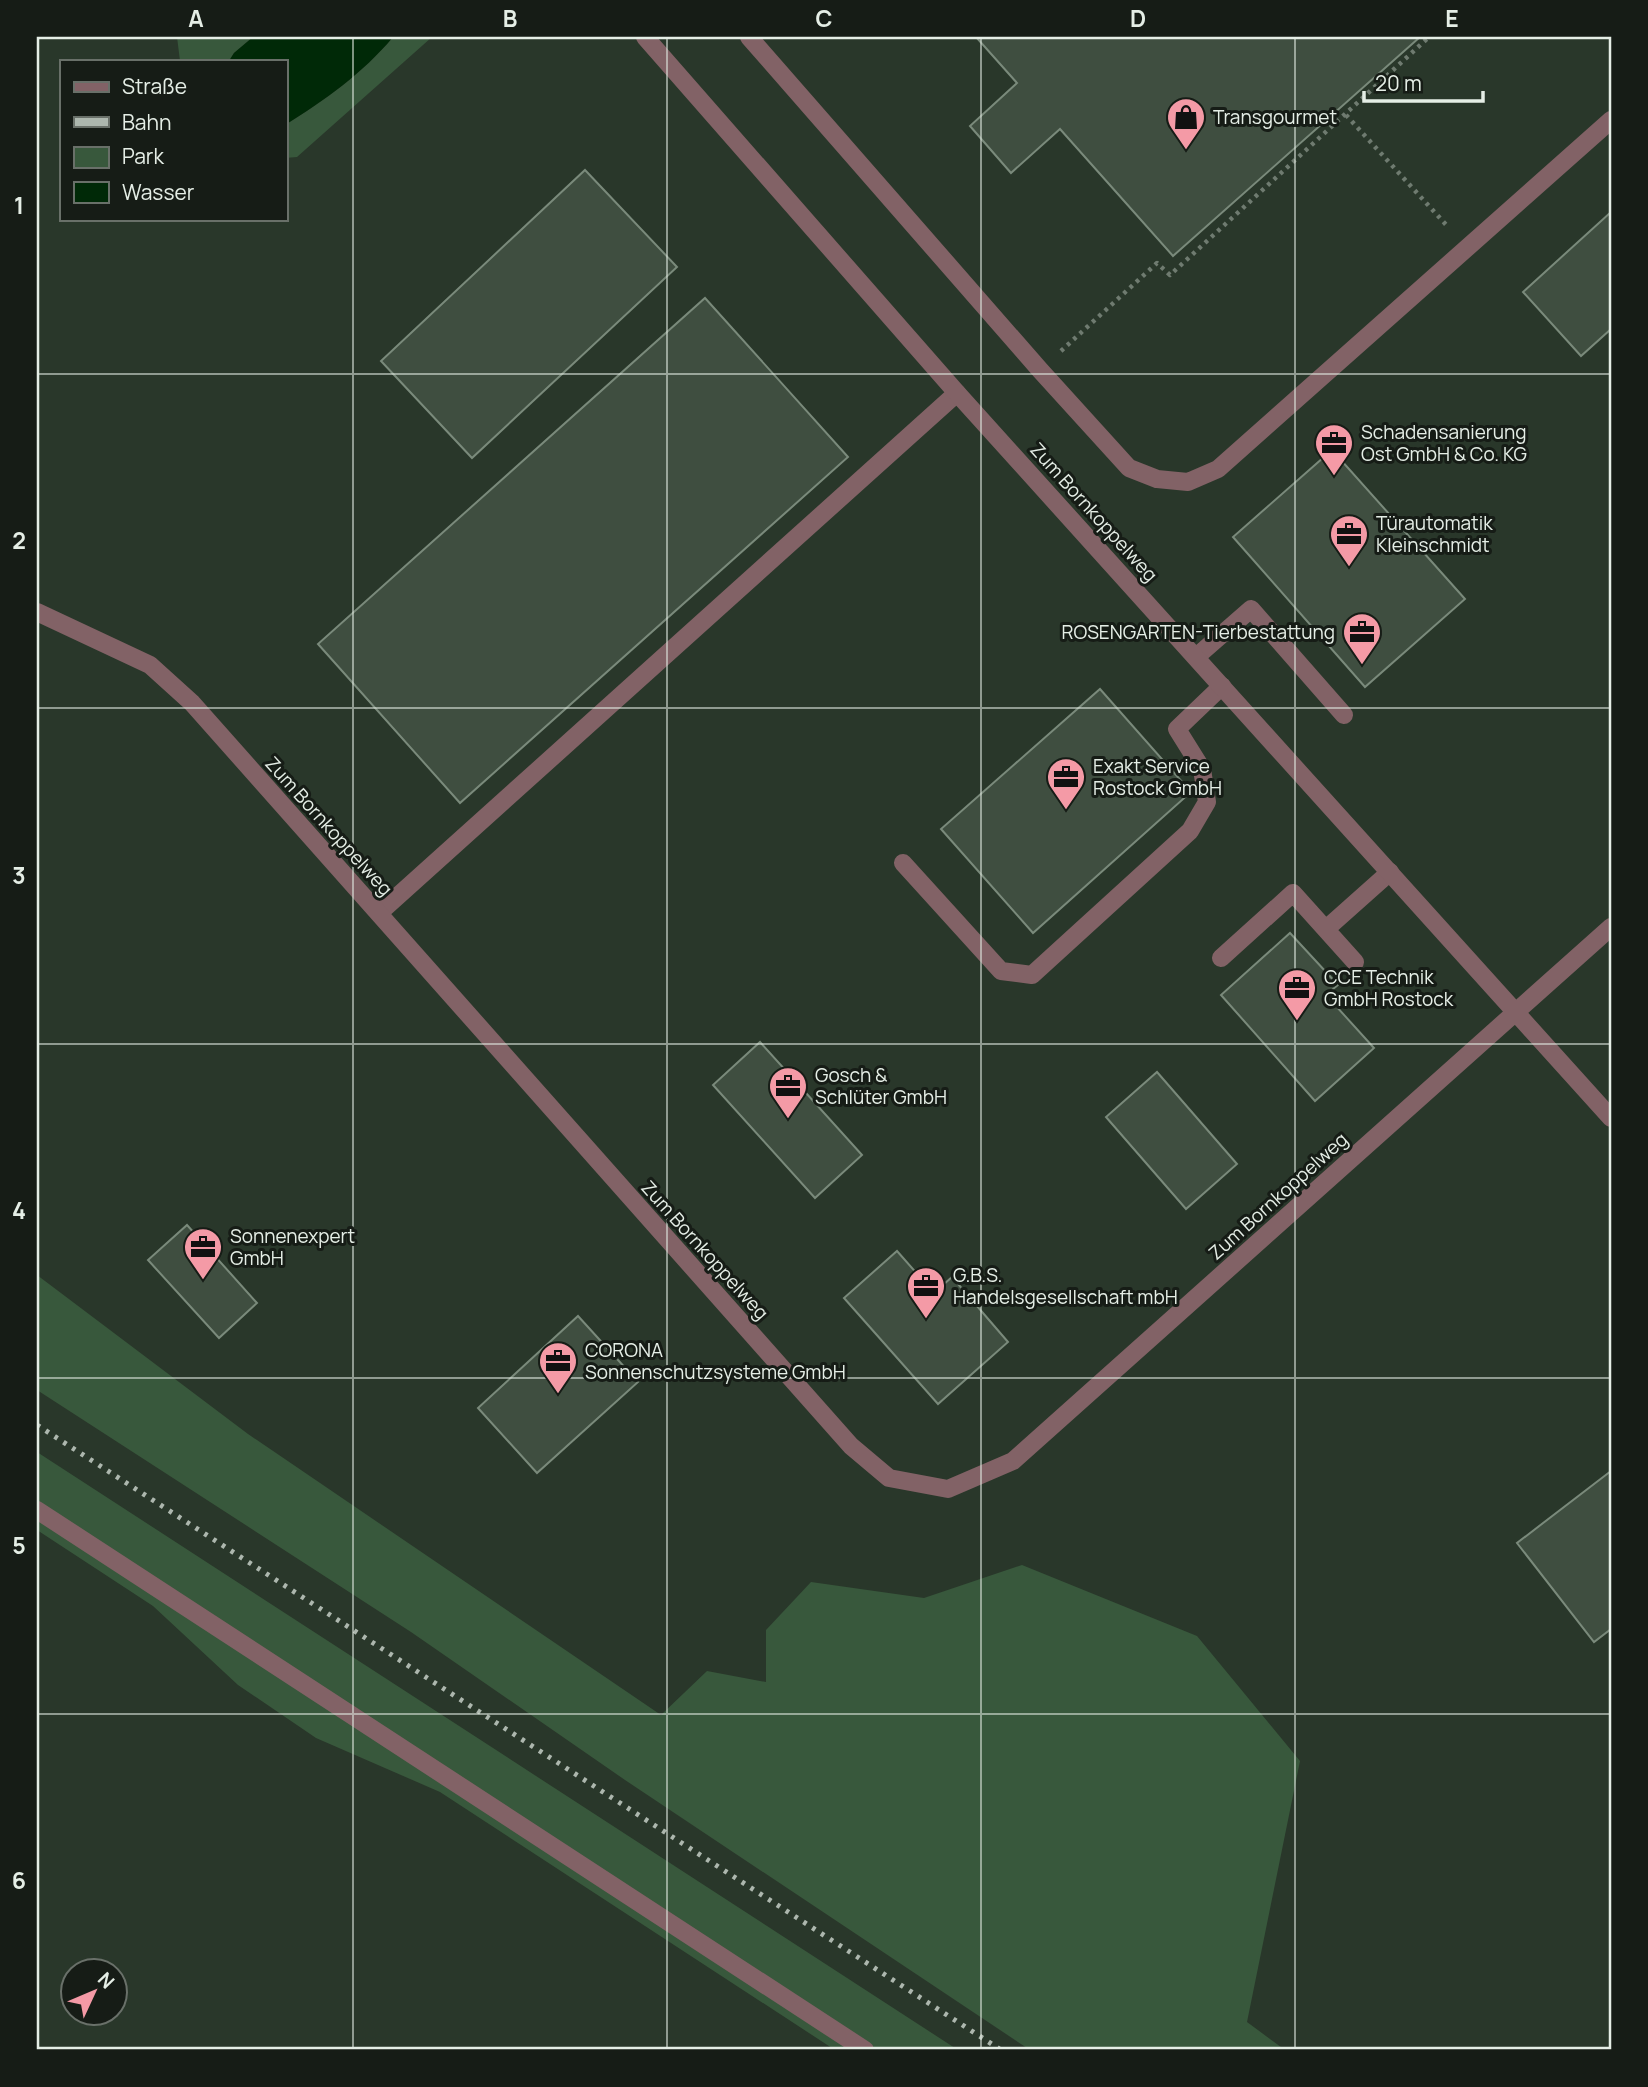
<svg xmlns="http://www.w3.org/2000/svg" width="1648" height="2087" font-family="Manrope,sans-serif">
<style>
.green{fill:#38583c}
.water{fill:#002907}
.building{fill:#3f4e40;stroke:#7a8a7b;stroke-width:2}
.lines{fill:none;stroke-linecap:round;stroke-linejoin:round}
.path{stroke:#6f7b70;stroke-width:4.5;stroke-dasharray:3.5 5;stroke-linecap:butt}
.service{stroke:#826266;stroke-width:18}
.minor{stroke:#826266;stroke-width:18}
.rail{stroke:#adb7ae;stroke-width:5;stroke-dasharray:3.5 7;stroke-linecap:butt}
.grid{fill:none;stroke:#e5eee6;stroke-width:2;stroke-opacity:0.55}
.labels{text-anchor:middle;stroke-width:6;stroke-linejoin:round;paint-order:stroke}
.poi-label{font-size:19px;fill:#e5eee6;stroke:#161c16;text-anchor:start}
.street-label{font-size:19px;fill:#e5eee6;stroke:#161c16}
.neatline{fill:none;stroke:#e5eee6;stroke-width:2.5}
.grid-label{font-size:23px;text-anchor:middle;font-weight:bold;fill:#e5eee6}
</style>
<rect width="100%" height="100%" fill="#29372a"/>
<path class="green" d="M177,37H253L234,53L229,61H180Z
M393,37H432L297,157L285,158V125C325,100 363,73 393,37Z
M37,1275L248,1434L661,1715L707,1671L766,1682V1630L811,1582L924,1598L1022,1565L1197,1636L1300,1761L1247,2022L1285,2050H1030L625,1780L411,1632L37,1390Z
M37,1452L958,2050H835L440,1792L316,1738L238,1685L153,1606L37,1530Z"/>
<path class="water" d="M253,37H393C363,73 325,100 285,125V61H229L234,53Z"/>
<path class="building" d="M976,37H1420L1173,256L1060,129L1011,173L970,126L1017,83Z
M585,170L677,267L472,458L381,361Z
M1611,212V329L1581,356L1523,292Z
M705,298L848,457L460,803L318,644Z
M1332,450L1465,599L1365,687L1233,537Z
M1100,689L1191,792L1033,933L941,829Z
M1290,933L1338,985L1326,995L1374,1048L1315,1101L1221,995Z
M760,1042L862,1155L815,1198L713,1085Z
M1157,1072L1237,1164L1186,1209L1106,1117Z
M187,1225L257,1303L219,1338L148,1260Z
M897,1251L934,1293L952,1277L1008,1342L938,1404L844,1298Z
M578,1316L638,1382L537,1473L478,1408Z
M1611,1471V1629L1594,1642L1517,1543Z"/>
<g class="lines">
<path class="path" d="M1346,115L1449,228
M1061,351L1157,263L1170,275L1429,37"/>
<path class="service" d="M749,37L1040,370L1129,468L1157,479L1188,482L1218,469L1611,120
M1196,657L1251,609L1344,715
M903,863L1001,971L1032,975L1190,831L1207,802L1202,769L1177,729L1222,686
M379,913L957,393
M1326,929L1390,872
M1221,958L1293,893L1355,962"/>
<path class="minor" d="M645,37L957,393L1611,1118
M37,612L150,665L192,703L851,1446L889,1478L948,1489L1013,1461L1611,927
M37,1510L865,2050"/>
<path class="rail" d="M37,1425L1001,2050"/>
</g>
<path class="grid" d="M353,37V2050M667,37V2050M981,37V2050M1295,37V2050M37,374H1611M37,708H1611M37,1044H1611M37,1378H1611M37,1714H1611"/>
<defs>
<symbol id="shop-pin" viewBox="-11 -11 22 30"><path d="M0 17L-7.5 6A9.5 9.5 0 1 1 7.5 6Z" fill="#f49aa6" stroke="#161c16"/><path d="M-5-2.5h2.3a2.7 3.5 0 0 1 5.4 0H5L5.5 6h-11ZM-1.5-2.5h3a1.5 2.3 0 0 0-3 0Z" fill="#111"/></symbol>
<symbol id="office-pin" viewBox="-11 -11 22 30"><path d="M0 17L-7.5 6A9.5 9.5 0 1 1 7.5 6Z" fill="#f49aa6" stroke="#161c16"/><path d="M-6-3h4V-5.5h4V-3h4V5H-6ZM-1-4.5V-3h2v-1.5ZM-6 0V1H6V0Z" fill="#111"/></symbol>
</defs>
<g fill-rule="evenodd">
<use href="#shop-pin" x="1164" y="95" width="44" height="60"/>
<use href="#office-pin" x="1312" y="421" width="44" height="60"/>
<use href="#office-pin" x="1327" y="512" width="44" height="60"/>
<use href="#office-pin" x="1340" y="610" width="44" height="60"/>
<use href="#office-pin" x="1044" y="755" width="44" height="60"/>
<use href="#office-pin" x="1275" y="966" width="44" height="60"/>
<use href="#office-pin" x="766" y="1064" width="44" height="60"/>
<use href="#office-pin" x="181" y="1225" width="44" height="60"/>
<use href="#office-pin" x="904" y="1264" width="44" height="60"/>
<use href="#office-pin" x="536" y="1339" width="44" height="60"/>
</g>
<g class="labels">
<g class="poi-label">
<text x="1213" y="124">Transgourmet</text>
<text x="1361" y="439">Schadensanierung<tspan x="1361" dy="22">Ost GmbH &amp; Co. KG</tspan></text>
<text x="1376" y="530">Türautomatik<tspan x="1376" dy="22">Kleinschmidt</tspan></text>
<text x="1335" y="639" text-anchor="end">ROSENGARTEN-Tierbestattung</text>
<text x="1093" y="773">Exakt Service<tspan x="1093" dy="22">Rostock GmbH</tspan></text>
<text x="1324" y="984">CCE Technik<tspan x="1324" dy="22">GmbH Rostock</tspan></text>
<text x="815" y="1082">Gosch &amp;<tspan x="815" dy="22">Schlüter GmbH</tspan></text>
<text x="230" y="1243">Sonnenexpert<tspan x="230" dy="22">GmbH</tspan></text>
<text x="953" y="1282">G.B.S.<tspan x="953" dy="22">Handelsgesellschaft mbH</tspan></text>
<text x="585" y="1357">CORONA<tspan x="585" dy="22">Sonnenschutzsysteme GmbH</tspan></text>
</g>
<g class="street-label">
<text transform="translate(1094 512) rotate(48)" y="7">Zum Bornkoppelweg</text>
<text transform="translate(329 826) rotate(48)" y="7">Zum Bornkoppelweg</text>
<text transform="translate(1278 1196) rotate(-42)" y="7">Zum Bornkoppelweg</text>
<text transform="translate(705 1250) rotate(48)" y="7">Zum Bornkoppelweg</text>
</g>
</g>
<rect width="1648" height="2087" fill="none" stroke="#161c16" stroke-width="77"/>
<rect x="60" y="60" width="228" height="161" fill="#161c16" stroke="#697069" stroke-width="2"/>
<rect x="74" y="82" width="35" height="10" fill="#826266" stroke="#697069" stroke-width="2"/>
<text x="122" y="94" font-size="21" fill="#e5eee6">Straße</text>
<rect x="74" y="117" width="35" height="10" fill="#adb7ae" stroke="#697069" stroke-width="2"/>
<text x="122" y="130" font-size="21" fill="#e5eee6">Bahn</text>
<rect x="74" y="147" width="35" height="21" fill="#38583c" stroke="#697069" stroke-width="2"/>
<text x="122" y="164" font-size="21" fill="#e5eee6">Park</text>
<rect x="74" y="182" width="35" height="21" fill="#002907" stroke="#697069" stroke-width="2"/>
<text x="122" y="200" font-size="21" fill="#e5eee6">Wasser</text>
<g transform="translate(94 1992) rotate(46)"><circle r="33" fill="#161c16" stroke="#697069" stroke-width="2"/>
<path d="M0-5L12 26L0 18L-12 26Z" fill="#f49aa6"/>
<text y="-10" font-size="19" font-weight="bold" text-anchor="middle" fill="#e5eee6">N</text>
</g>
<path d="M1364 91v10h119v-10" fill="none" stroke="#e5eee6" stroke-width="3.5"/>
<text x="1375" y="91" font-size="21" fill="#e5eee6" stroke="#161c16" stroke-width="5" paint-order="stroke">20 m</text>
<rect x="38" y="38" width="1572" height="2010" class="neatline"/>
<g class="grid-label">
<text x="196" y="27">A</text>
<text x="510" y="27">B</text>
<text x="824" y="27">C</text>
<text x="1138" y="27">D</text>
<text x="1452" y="27">E</text>
<text x="19" y="214">1</text>
<text x="19" y="549">2</text>
<text x="19" y="884">3</text>
<text x="19" y="1219">4</text>
<text x="19" y="1554">5</text>
<text x="19" y="1889">6</text>
</g>
</svg>
